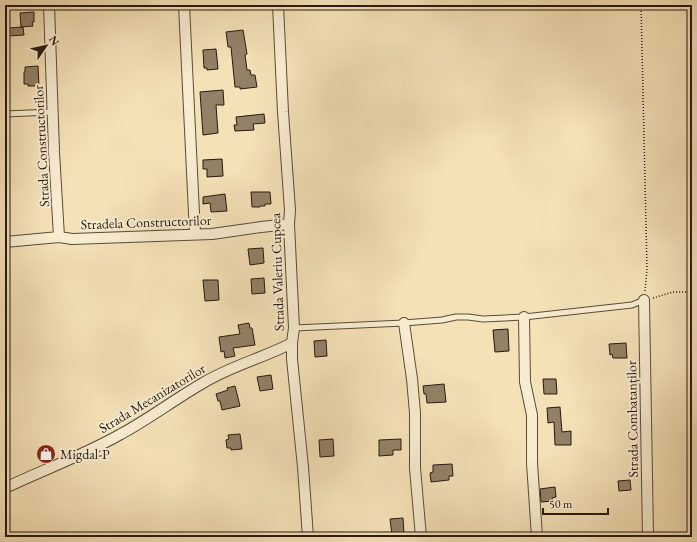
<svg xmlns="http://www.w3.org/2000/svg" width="697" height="542" font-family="'EB Garamond',serif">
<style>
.building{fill:#928167;stroke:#271911}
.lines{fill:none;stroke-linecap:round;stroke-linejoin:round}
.service-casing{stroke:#5a4b3a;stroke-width:7}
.minor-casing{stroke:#5a4b3a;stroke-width:12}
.path{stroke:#271911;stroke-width:1.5;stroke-dasharray:1 2;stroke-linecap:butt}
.service{stroke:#f8ecd0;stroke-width:5}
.minor{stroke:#f8ecd0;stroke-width:10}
.labels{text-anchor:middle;stroke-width:4;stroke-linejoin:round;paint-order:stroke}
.street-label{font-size:14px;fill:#271911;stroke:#f8ecd0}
.poi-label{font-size:14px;fill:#271911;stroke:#f8ecd0;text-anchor:start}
</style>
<rect width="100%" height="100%" fill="#f4e1b6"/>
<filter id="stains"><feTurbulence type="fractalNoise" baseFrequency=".005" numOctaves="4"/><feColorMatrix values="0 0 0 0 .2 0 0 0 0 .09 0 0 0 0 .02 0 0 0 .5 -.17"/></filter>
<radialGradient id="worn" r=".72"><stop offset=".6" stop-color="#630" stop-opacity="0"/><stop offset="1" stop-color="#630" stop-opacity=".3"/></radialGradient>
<path class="building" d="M34,12V22H32L33,26L21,27L20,13Z
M23,27L24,35L8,36V28Z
M243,30L247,54L245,55L247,70H250L251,75H255L257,87L240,89V87H235L231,47H228L226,32Z
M216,49L218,69L207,70V68H204L203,50Z
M38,66L39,86H28V84H24V72H25V67Z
M223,90L224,105H216L218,133L203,135L200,92Z
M264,114L265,123L253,124L254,130L235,131L234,125H237L236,117Z
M222,159L223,176L207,177V169H203V160Z
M251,192H270L271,204H265V206H260V207H252Z
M225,194L227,211L211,212L210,203L203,204V197Z
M263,248L264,263L250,265L248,249Z
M264,278L265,293L252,294L251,279Z
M203,280H218L219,300L205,301Z
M249,323L250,328H252L255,345L233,348L235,356L225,358L224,351L221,352L219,337L240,334L238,325Z
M508,329L509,351L495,352L493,330Z
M326,340L327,356L315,357L314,341Z
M626,343L627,358H613L612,354L610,355L609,344Z
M271,375L273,389L260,391L257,377Z
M543,379H556L557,394H544Z
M444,384L446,402L427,403L426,394H424L423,386Z
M235,386L240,406L222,410L220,401H218L216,394L228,390L227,388Z
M560,407L562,432L571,431V445H555L554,422L548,423L547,408Z
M240,434L242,449L231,450V448H227L226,440L229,439L228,435Z
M333,439L334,456L320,457L319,440Z
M401,439V450H393V455L379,456V440Z
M452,464L453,476H449V480L431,482L430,473L433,472V465Z
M630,480L631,490L619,491L618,481Z
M555,487L556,497L552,498L553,501L541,502L540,489Z
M403,518L404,533L392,535L390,519Z"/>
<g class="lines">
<defs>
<path id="service" d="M5,114L53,112
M294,328L404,323L442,320L456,317H468L483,319L524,317L632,305L644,300"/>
<path id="minor" d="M49,5L54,152L59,237
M184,5L195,234
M278,5L283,112L290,210L289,224L294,328L292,343V359L303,467L308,537
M5,242L59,237L72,239L212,234L261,227L289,224
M644,300L648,537
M524,317L525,382L532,415V463L537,537
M404,323L412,379L415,413V468L421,537
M5,488C43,470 84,455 121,434C149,419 175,399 203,383C231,366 263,358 292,343"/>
</defs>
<use href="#service" class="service-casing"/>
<use href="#minor" class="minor-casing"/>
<path class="path" d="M641,5L647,269L645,291
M653,298L673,292H692"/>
<use href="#service" class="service"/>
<use href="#minor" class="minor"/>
</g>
<defs>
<symbol id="shop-disc" viewBox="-11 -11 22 22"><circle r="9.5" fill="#8f2418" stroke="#f8ecd0"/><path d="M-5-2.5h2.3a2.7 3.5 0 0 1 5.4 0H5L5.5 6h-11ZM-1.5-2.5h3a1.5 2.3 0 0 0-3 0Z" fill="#fff"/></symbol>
</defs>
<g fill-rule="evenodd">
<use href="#shop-disc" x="35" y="443" width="22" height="22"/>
</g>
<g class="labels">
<g class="street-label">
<text transform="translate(41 146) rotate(-93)" y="5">Strada Constructorilor</text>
<text transform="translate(146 222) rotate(-2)" y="5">Stradela Constructorilor</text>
<text transform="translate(277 272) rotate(-92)" y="5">Strada Valeriu Cupcea</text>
<text transform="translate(152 398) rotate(-31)" y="5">Strada Mecanizatorilor</text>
<text transform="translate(632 419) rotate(-91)" y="5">Strada Combatanților</text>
</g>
<g class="poi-label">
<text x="60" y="459">Migdal-P</text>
</g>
</g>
<rect width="697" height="542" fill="none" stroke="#f4e1b6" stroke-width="20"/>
<rect x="6" y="6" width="685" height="530" fill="none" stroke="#271911" stroke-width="2"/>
<rect x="10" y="10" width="677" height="522" fill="none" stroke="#271911"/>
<g transform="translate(46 46) rotate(56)" stroke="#f8ecd0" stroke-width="3" paint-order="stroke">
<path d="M0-3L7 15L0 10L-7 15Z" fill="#271911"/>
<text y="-6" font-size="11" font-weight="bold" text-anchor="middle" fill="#271911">N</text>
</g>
<path d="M543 508v6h65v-6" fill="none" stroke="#271911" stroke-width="2"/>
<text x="549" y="508" font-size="12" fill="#271911" stroke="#f8ecd0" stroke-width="3" paint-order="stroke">50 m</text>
<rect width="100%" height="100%" filter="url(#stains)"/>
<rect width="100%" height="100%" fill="url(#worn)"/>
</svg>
